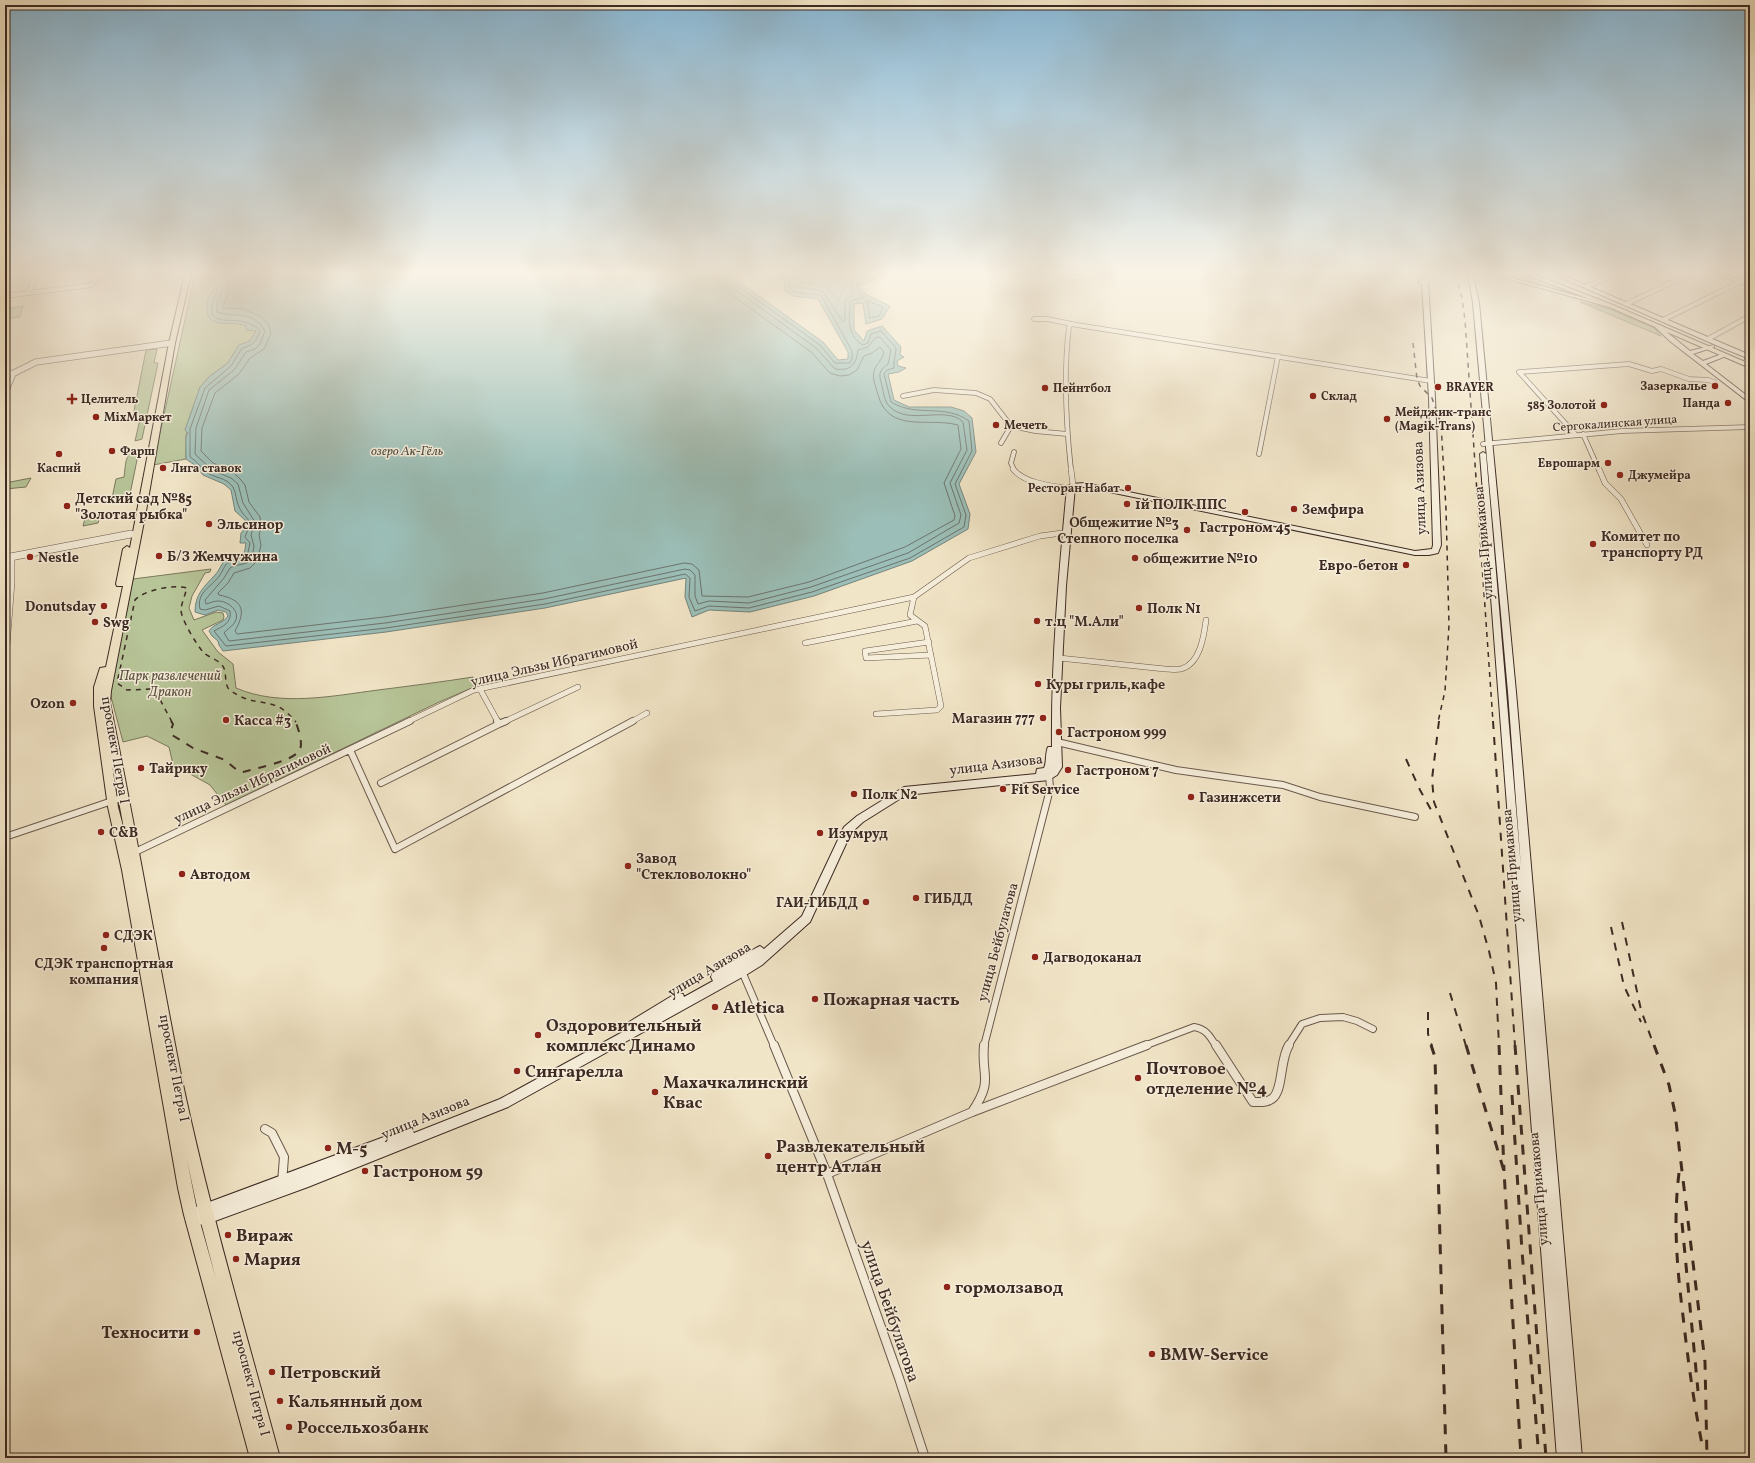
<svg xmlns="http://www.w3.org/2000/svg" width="1755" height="1463" font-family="Vollkorn,serif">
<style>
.green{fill:#b7c598;stroke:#7a785e}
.water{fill:#9bbfb8;stroke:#75837c}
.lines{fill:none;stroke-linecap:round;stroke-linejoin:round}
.shore{stroke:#6c746e;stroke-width:1}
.minor-far3-casing{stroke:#6a594c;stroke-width:5.5}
.minor-far2-casing{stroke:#6a594c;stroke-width:6}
.minor-far1-casing{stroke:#6a594c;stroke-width:8}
.minor-casing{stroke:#6a594c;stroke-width:10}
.tertiary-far1-casing{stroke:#6a594c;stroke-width:7}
.tertiary-casing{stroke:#6a594c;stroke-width:8}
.secondary-casing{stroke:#3d2a23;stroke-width:2}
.primary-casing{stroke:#3d2a23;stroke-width:2}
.minor-far3{stroke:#f6eedb;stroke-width:4}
.minor-far2{stroke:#f6eedb;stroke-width:5}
.minor-far1{stroke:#f6eedb;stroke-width:6}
.minor{stroke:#f6eedb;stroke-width:8}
.tertiary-far1{stroke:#f6eedb;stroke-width:5.5}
.tertiary{stroke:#f6eedb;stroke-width:7}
.secondary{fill:#f6eedb;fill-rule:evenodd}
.primary{fill:#f1e5c7;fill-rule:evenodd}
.rail-far2{stroke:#3d2a23;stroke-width:1.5;stroke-dasharray:5 5;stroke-linecap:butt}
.rail-far1{stroke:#3d2a23;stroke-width:2;stroke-dasharray:8 8;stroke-linecap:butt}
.rail{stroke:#3d2a23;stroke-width:3;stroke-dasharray:10 10;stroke-linecap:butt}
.poi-dot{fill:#8f2418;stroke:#f6eedb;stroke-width:1.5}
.labels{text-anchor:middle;stroke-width:3;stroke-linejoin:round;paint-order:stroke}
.far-poi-label{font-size:12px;font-weight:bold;fill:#3d2a23;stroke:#f6eedb;text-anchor:start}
.far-street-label{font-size:12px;fill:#3d2a23;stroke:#f6eedb}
.far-water-label{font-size:13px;font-style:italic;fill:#544f48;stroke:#f6eedb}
.street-label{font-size:14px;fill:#3d2a23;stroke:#f6eedb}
.poi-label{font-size:14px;font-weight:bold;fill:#3d2a23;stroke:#f6eedb;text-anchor:start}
.park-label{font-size:14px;font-style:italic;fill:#5c5140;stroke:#f6eedb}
.near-poi-label{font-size:17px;font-weight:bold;fill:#3d2a23;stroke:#f6eedb;text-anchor:start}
.near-street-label{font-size:17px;fill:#3d2a23;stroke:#f6eedb}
</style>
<rect width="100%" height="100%" fill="#f1e5c7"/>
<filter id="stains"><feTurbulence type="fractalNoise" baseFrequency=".005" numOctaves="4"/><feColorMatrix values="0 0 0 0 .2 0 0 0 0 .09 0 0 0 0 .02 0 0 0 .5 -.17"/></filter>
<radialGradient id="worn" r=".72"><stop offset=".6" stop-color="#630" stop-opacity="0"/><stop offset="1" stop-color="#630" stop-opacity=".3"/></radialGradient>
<path class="green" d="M195,274H209V281L214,288L212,293L213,321C222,324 233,321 242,324C247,326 250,330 256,331C253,340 249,342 239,345L228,363L210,376L200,388L186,436V459L153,465Z
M1512,274H1521L1582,296L1512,277L1510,276Z
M1580,302L1610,309L1654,328L1661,336Z
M23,306L20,317L5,319V309Z
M157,349L154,363H158L142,439L135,441L141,415L133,416L146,350Z
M139,450L129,499L111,503L116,479L124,477C126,464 124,452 139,450Z
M31,478L26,487L5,489V483Z
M101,513L98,523L83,526L86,515Z
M211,569L210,572L205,573L192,596L189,608L194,620L216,612L223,613L224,617L223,620L202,630L218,652L233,664L236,688C280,707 332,696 378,690C410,686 441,682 473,677L474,687L437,703L226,805L210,785L185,771L175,773L169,747L147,736L123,742L110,693L133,579Z"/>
<path class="water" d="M209,274H728L823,342L838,360L848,359V352L818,299L793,296L784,290L785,281L777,276L779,274H866L875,279L859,286L867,295L890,306L882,319L866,324L863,303L854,304V330L864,341L867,331L882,326L901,347L900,355L904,357L897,361L898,366L906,368L899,372L888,374L894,400L909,407H951L964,411L972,418L976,452L959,484L970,514L968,529L912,561L814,596L750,612L709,610L692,617L685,597L686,578L545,608L386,632L223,651L219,645L218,641L212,636L209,631C214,623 223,624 228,616L226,612L218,610L205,615L195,612C195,594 204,587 215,575C221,569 222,559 231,556C235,555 240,555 244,555L246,543H240L241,533L247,526L245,520L235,511L231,490L224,484L203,475L196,466L186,459V436L188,433L185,430L200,387L210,376L228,363L239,345L250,341L256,331L246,330V326C234,320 207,330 207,309C207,306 207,299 209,296C211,293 213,292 214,288L209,281Z"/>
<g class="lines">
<path class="shore" d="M212,274V279L218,289L212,304V315C223,325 237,316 252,325C256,327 258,328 260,331C256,342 253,345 242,348L231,366L205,388L190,429V457C198,462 200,467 206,472C214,478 226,477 233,487C236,492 236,501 239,507C247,523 254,516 245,537L250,543L247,557C241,559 234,558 229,562C224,565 223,571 220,575C212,587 196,592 200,609L205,610L219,606L230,611C232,623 223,626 214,631L226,646L386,628L545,604L685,574L690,578L689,597L695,611L709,606L749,608L812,592L910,558L964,527L966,515L955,484L972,451L969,421C944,403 918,418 891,402L884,374L887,370L894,368C893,361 896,356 896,348L881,331L871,334L868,343L863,345C847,336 849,319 850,303L852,300L863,298L856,285L865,278V274
M217,274L223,289L217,302V312C236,318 253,310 265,331L260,344L255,349L246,352L234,370L209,390L196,428L195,454L212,470L231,478L238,484L243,503L255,522L251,535L254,546L252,558L247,563L234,566L230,568L224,578L205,600L206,604C210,603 214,601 218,601C228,601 241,611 235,622C233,626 227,629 224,633L229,641L385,623L544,599L685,569L690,570L695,575V596L698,604L709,601L749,603L811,587L908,553L959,523L961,515L950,483L967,450L963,422C946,405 909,426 890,407C884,402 883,389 881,382C878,373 881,369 888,364L891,350L880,337L875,338L868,347L858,350C856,365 851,371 835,369L816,348L725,282L721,274
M223,274L229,289L223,308L244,309L262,317L269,325L271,334L264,349L250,358L239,374L215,393L202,428L201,451L213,463L232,471L241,480L245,485L249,502L260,517L261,527L259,535L261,545L257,561L250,568L234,573L228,583L218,593L219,595C244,600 246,611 235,631L237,634L384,617L543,593L684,563L692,564L699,570L702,596L748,597L809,582L905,547L954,520L955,516L944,483L961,449L958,425C928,417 889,434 878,395C876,387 872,379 874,371C876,364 882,361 884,352L880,347L872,353L864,356L857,370L849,375L840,376L830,373L811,352L721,287L716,281L715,274
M726,274L728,279L820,345L835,363H850L852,359V351L822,297L819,295L795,292L789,288L788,278L782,274
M791,274L794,278V285L796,287L819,290L824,293L843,322L845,320V301L853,294L851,283L860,274
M798,274L801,282C822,285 826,283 838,301L851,274
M868,301L883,307L879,316L870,318Z"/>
<defs>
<path id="minor-far3" d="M915,275L919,274
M1063,280L1096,274
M1587,286L1617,274
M28,293L34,280L32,278L35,274
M5,296L92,285L99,274
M1626,304L1690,274
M1034,319H1047L1077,325L1431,381
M1663,320L1750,277
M1071,324L1069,327C1063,374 1066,423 1071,470
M1708,339L1750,316
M1746,361L1750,357
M5,395L14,373
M903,396L934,390L976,393L990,399L1011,426L1035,431L1067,434
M1583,434L1599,470
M1576,435L1519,372L1629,364L1652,371L1661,369L1689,379L1708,380L1714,382
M1001,443L1011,426
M1483,444L1622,431L1750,427
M1014,452L1011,463L1014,470
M1259,454L1278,356"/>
<path id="minor-far2" d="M1013,469C1025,484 1053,486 1071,489
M1071,469L1073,485
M1599,469L1605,483L1621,499L1647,545
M929,642L865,651L866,658L931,655
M805,643L917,621
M1059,658L1165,669C1170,669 1176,670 1181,669C1200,664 1204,636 1206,620
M5,671L12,582V556
M480,689L498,722
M876,714L937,710L941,706L925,626L910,615L914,597L969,558L1040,536L1062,533
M407,722L474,690L914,597
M504,722L578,687
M631,722L647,713"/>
<path id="minor-far1" d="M497,721L499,724L506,721
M1057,742L1176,770L1283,785L1320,797L1415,817
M350,750L395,849L633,721
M381,783L499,724
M5,837L124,797
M133,853L410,721
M741,969L774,1046
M984,1046L1048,797L1050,787L1049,776
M1144,1046L1194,1027C1206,1029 1210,1036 1216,1046
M1288,1046L1302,1024L1320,1018L1343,1017L1357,1021L1373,1029"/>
<path id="minor" d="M774,1045L827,1174L899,1378L925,1458
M1216,1045L1253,1102C1260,1102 1269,1103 1274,1097C1283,1087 1280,1059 1289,1045
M972,1112C994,1079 981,1078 984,1045
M265,1129L272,1133L284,1157L282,1183
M827,1174L972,1112L1147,1045"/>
<path id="tertiary-far1" d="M1425,282L1433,274
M5,374L14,373L36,362L172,343"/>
<path id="tertiary" d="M5,558L131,534"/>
<path id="secondary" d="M1468,274H1475L1473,275L1479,303L1516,692L1582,1458H1557L1480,454L1483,452L1486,454L1521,868L1508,692L1473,303Z
M1490,274H1498L1614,306L1609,307Z
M1553,274H1560L1750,355V359L1725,349Z
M1716,274H1723L1750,283V287Z
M1421,280L1428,282L1435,398L1441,545L1438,553L1429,555H1415L1085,487H1075L1066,586L1060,708L1062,767L1057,775L1049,780L906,795L863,822L851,833L810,922L762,965L746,975L508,1107L308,1187L204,1225L199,1224L198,1217L195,1212L196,1207L408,1128L412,1130L414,1133L500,1099L628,1029L627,1026L629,1022L675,994L679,993L683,994L684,997L713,981L711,977L712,973L756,948L760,946L764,949L802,916L844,827L857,816L904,787L1036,774L1037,769L1044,768C1047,762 1045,754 1048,747H1052C1051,660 1059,573 1067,487L1071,484L1085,483L1415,551L1432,549L1433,545L1429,398L1422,284L1418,282Z
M1658,325L1690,351L1714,345V347L1693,354L1703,361L1722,354H1726V356L1706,364L1750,398V403L1671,342L1656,328L1655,327Z"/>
<path id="primary" d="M185,274H191L175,343L146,511L111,691L110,703C135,825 156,948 180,1070C207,1201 245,1329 280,1458H250L184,1215L178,1188L122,870L108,807L94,706V687L100,668L106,667L123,586H117L116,584L123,549L127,546L130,548L169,343ZM112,764L125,834L118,807ZM187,1160L198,1211L216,1279L198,1215Z
M1526,274H1533L1613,305L1750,364V368L1609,307Z"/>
</defs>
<use href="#minor-far3" class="minor-far3-casing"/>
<use href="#minor-far2" class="minor-far2-casing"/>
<use href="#minor-far1" class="minor-far1-casing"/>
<use href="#minor" class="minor-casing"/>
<use href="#tertiary-far1" class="tertiary-far1-casing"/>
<use href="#tertiary" class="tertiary-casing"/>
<use href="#secondary" class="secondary-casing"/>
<use href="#primary" class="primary-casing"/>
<use href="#minor-far3" class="minor-far3"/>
<use href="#minor-far2" class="minor-far2"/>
<use href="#minor-far1" class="minor-far1"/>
<use href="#minor" class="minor"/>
<use href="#tertiary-far1" class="tertiary-far1"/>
<use href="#tertiary" class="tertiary"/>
<use href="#secondary" class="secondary"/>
<use href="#primary" class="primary"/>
<path class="rail-far2" d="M1455,274L1462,298L1465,320L1493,722
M1413,343L1417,379L1420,386L1432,398L1441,424L1446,509L1449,625L1445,691L1438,722
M172,722L157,694L152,689L127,690L117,683L135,600C144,590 174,584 187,588C185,595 182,602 181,609C180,618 197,645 203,652C208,657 216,659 221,664C229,671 222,685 231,691C249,703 256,700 274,705C282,707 291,716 296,722"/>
<path class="rail-far1" d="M171,721L173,724L171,730L172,735L193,748L225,760L238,771L243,772C256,768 291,762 299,751C304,745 298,727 295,721
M1439,721L1432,779L1434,802L1479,916L1489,951L1496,983L1499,1046
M1493,721L1515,1046
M1406,759L1420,790L1434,815
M1622,922L1641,1010L1654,1046
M1611,927L1624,986L1641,1022
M1450,993L1466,1046
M1428,1012V1034L1432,1046"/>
<path class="rail" d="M1431,1045L1435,1057L1446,1458
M1466,1045L1504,1171L1521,1458
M1499,1045L1504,1171
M1515,1045L1546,1458
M1654,1045L1669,1085L1675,1113L1705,1362L1707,1458
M1512,1095L1522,1251L1539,1458
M1679,1173C1673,1221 1677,1268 1683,1316C1688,1361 1694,1405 1703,1449
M1682,1223L1698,1391"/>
</g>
<linearGradient id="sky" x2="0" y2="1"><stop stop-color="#89b8d5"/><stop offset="0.57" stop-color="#f9f3e6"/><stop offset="1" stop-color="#f9f3e6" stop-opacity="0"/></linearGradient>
<rect width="1755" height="478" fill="url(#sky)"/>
<g class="poi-dot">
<circle cx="1715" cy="386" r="4"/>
<circle cx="1438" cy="387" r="4"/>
<circle cx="1045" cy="388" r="4"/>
<circle cx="1313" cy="396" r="4"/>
<path d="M70 393h4v4h4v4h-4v4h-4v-4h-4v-4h4z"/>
<circle cx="1728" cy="403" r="4"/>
<circle cx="1604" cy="405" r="4"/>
<circle cx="96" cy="417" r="4"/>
<circle cx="1387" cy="419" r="4"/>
<circle cx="996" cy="425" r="4"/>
<circle cx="112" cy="451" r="4"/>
<circle cx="59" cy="454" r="4"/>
<circle cx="1608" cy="463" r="4"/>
<circle cx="163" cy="468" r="4"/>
<circle cx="1620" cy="475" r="4"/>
<circle cx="1128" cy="488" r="4"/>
<circle cx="1127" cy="504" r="4"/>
<circle cx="67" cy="506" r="4"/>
<circle cx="1294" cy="509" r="4"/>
<circle cx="1245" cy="512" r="4"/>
<circle cx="209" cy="524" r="4"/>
<circle cx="1187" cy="530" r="4"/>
<circle cx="1593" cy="544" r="4"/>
<circle cx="159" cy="556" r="4"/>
<circle cx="30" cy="557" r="4"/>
<circle cx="1135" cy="558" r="4"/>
<circle cx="1406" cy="565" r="4"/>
<circle cx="104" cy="606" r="4"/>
<circle cx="1139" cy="608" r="4"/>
<circle cx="1037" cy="621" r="4"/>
<circle cx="95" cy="622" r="4"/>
<circle cx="1038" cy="684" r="4"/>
<circle cx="73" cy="703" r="4"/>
<circle cx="1043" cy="718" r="4"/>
<circle cx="226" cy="720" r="4"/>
<circle cx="1059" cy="732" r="4"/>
<circle cx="141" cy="768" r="4"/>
<circle cx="1068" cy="770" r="4"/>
<circle cx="1003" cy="789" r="4"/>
<circle cx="854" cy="794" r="4"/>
<circle cx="1191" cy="797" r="4"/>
<circle cx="101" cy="832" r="4"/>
<circle cx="820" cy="833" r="4"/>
<circle cx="628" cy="866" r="4"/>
<circle cx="182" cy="874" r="4"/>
<circle cx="916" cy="898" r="4"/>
<circle cx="866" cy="902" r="4"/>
<circle cx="106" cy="935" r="4"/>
<circle cx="104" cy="948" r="4"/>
<circle cx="1035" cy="957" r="4"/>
<circle cx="815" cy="999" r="4"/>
<circle cx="715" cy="1007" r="4"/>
<circle cx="538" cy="1035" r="4"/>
<circle cx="517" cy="1071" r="4"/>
<circle cx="1138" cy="1078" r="4"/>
<circle cx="655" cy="1092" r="4"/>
<circle cx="328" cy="1148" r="4"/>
<circle cx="768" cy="1156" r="4"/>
<circle cx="365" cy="1171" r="4"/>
<circle cx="228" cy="1235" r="4"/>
<circle cx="236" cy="1259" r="4"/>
<circle cx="947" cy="1287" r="4"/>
<circle cx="197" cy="1332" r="4"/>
<circle cx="1152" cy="1354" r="4"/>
<circle cx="272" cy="1372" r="4"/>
<circle cx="280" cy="1401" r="4"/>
<circle cx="289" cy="1427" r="4"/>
</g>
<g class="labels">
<g class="far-poi-label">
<text x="1707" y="390" text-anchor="end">Зазеркалье</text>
<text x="1446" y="391">BRAYER</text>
<text x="1053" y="392">Пейнтбол</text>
<text x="1321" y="400">Склад</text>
<text x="81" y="403">Целитель</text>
<text x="1720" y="407" text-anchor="end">Панда</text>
<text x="1596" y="409" text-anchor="end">585 Золотой</text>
<text x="1395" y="416">Мейджик-транс<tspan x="1395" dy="14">(Magik-Trans)</tspan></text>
<text x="104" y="421">MixМаркет</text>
<text x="1004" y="429">Мечеть</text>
<text x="120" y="455">Фарш</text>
<text x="1600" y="467" text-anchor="end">Еврошарм</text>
<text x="59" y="472" text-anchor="middle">Каспий</text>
<text x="171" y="472">Лига ставок</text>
<text x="1628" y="479">Джумейра</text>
<text x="1120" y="492" text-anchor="end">Ресторан Набат</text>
</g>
<g class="far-street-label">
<text transform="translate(1615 423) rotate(-4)" y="4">Сергокалинская улица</text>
</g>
<g class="far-water-label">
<text x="407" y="455">озеро Ак-Гёль</text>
</g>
<g class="street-label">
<text transform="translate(1419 488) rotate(-92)" y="5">улица Азизова</text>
<text transform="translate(1483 543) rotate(-95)" y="5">улица Примакова</text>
<text transform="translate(554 662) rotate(-13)" y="5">улица Эльзы Ибрагимовой</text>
<text transform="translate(116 750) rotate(80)" y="5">проспект Петра I</text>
<text transform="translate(996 764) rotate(-7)" y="5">улица Азизова</text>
<text transform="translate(252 783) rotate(-25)" y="5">улица Эльзы Ибрагимовой</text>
<text transform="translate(1511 866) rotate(-95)" y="5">улица Примакова</text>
<text transform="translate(997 942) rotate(-75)" y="5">улица Бейбулатова</text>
<text transform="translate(709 969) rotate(-31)" y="5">улица Азизова</text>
<text transform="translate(175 1068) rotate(79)" y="5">проспект Петра I</text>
<text transform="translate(425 1117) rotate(-22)" y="5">улица Азизова</text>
<text transform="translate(1538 1189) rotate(-95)" y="5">улица Примакова</text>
<text transform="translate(252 1383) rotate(75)" y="5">проспект Петра I</text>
</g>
<g class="poi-label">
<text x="75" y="503">Детский сад №85<tspan x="75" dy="16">"Золотая рыбка"</tspan></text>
<text x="1135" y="509">1й ПОЛК ППС</text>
<text x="1302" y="514">Земфира</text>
<text x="1179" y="527" text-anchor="end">Общежитие №3<tspan x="1179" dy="16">Степного поселка</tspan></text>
<text x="217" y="529">Эльсинор</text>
<text x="1245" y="532" text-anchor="middle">Гастроном 45</text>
<text x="1601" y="541">Комитет по<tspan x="1601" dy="16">транспорту РД</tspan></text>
<text x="167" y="561">Б/З Жемчужина</text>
<text x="38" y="562">Nestle</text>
<text x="1143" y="563">общежитие №10</text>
<text x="1398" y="570" text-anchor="end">Евро-бетон</text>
<text x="96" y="611" text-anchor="end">Donutsday</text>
<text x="1147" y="613">Полк N1</text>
<text x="1045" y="626">т.ц "М.Али"</text>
<text x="103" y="627">Swg</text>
<text x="1046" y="689">Куры гриль,кафе</text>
<text x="65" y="708" text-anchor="end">Ozon</text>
<text x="1035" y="723" text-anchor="end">Магазин 777</text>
<text x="234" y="725">Касса #3</text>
<text x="1067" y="737">Гастроном 999</text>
<text x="149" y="773">Тайрику</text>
<text x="1076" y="775">Гастроном 7</text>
<text x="1011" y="794">Fit Service</text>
<text x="862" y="799">Полк N2</text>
<text x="1199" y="802">Газинжсети</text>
<text x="109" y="837">С&amp;В</text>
<text x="828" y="838">Изумруд</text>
<text x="636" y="863">Завод<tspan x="636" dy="16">"Стекловолокно"</tspan></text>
<text x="190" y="879">Автодом</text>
<text x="924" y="903">ГИБДД</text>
<text x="858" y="907" text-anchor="end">ГАИ-ГИБДД</text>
<text x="114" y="940">СДЭК</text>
<text x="1043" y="962">Дагводоканал</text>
<text x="104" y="968" text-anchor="middle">СДЭК транспортная<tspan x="104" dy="16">компания</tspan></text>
</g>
<g class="park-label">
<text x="170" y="680">Парк развлечений<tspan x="170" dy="16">Дракон</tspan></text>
</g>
<g class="near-poi-label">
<text x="823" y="1005">Пожарная часть</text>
<text x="723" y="1013">Atletica</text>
<text x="546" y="1031">Оздоровительный<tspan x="546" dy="20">комплекс Динамо</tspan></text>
<text x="1146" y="1074">Почтовое<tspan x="1146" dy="20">отделение №4</tspan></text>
<text x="525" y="1077">Сингарелла</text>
<text x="663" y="1088">Махачкалинский<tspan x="663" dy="20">Квас</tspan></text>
<text x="776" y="1152">Развлекательный<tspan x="776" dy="20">центр Атлан</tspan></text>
<text x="336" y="1154">М-5</text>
<text x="373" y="1177">Гастроном 59</text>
<text x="236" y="1241">Вираж</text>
<text x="244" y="1265">Мария</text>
<text x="955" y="1293">гормолзавод</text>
<text x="189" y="1338" text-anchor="end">Техносити</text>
<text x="1160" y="1360">BMW-Service</text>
<text x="280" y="1378">Петровский</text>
<text x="288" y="1407">Кальянный дом</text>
<text x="297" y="1433">Россельхозбанк</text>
</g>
<g class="near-street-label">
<text transform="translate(891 1311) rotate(71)" y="6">улица Бейбулатова</text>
</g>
</g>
<rect width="1755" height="1463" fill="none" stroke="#f1e5c7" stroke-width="20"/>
<rect x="6" y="6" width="1743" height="1451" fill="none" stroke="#3d2a23" stroke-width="2"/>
<rect x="10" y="10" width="1735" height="1443" fill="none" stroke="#3d2a23"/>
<rect width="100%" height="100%" filter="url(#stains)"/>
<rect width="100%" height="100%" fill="url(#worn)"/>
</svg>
